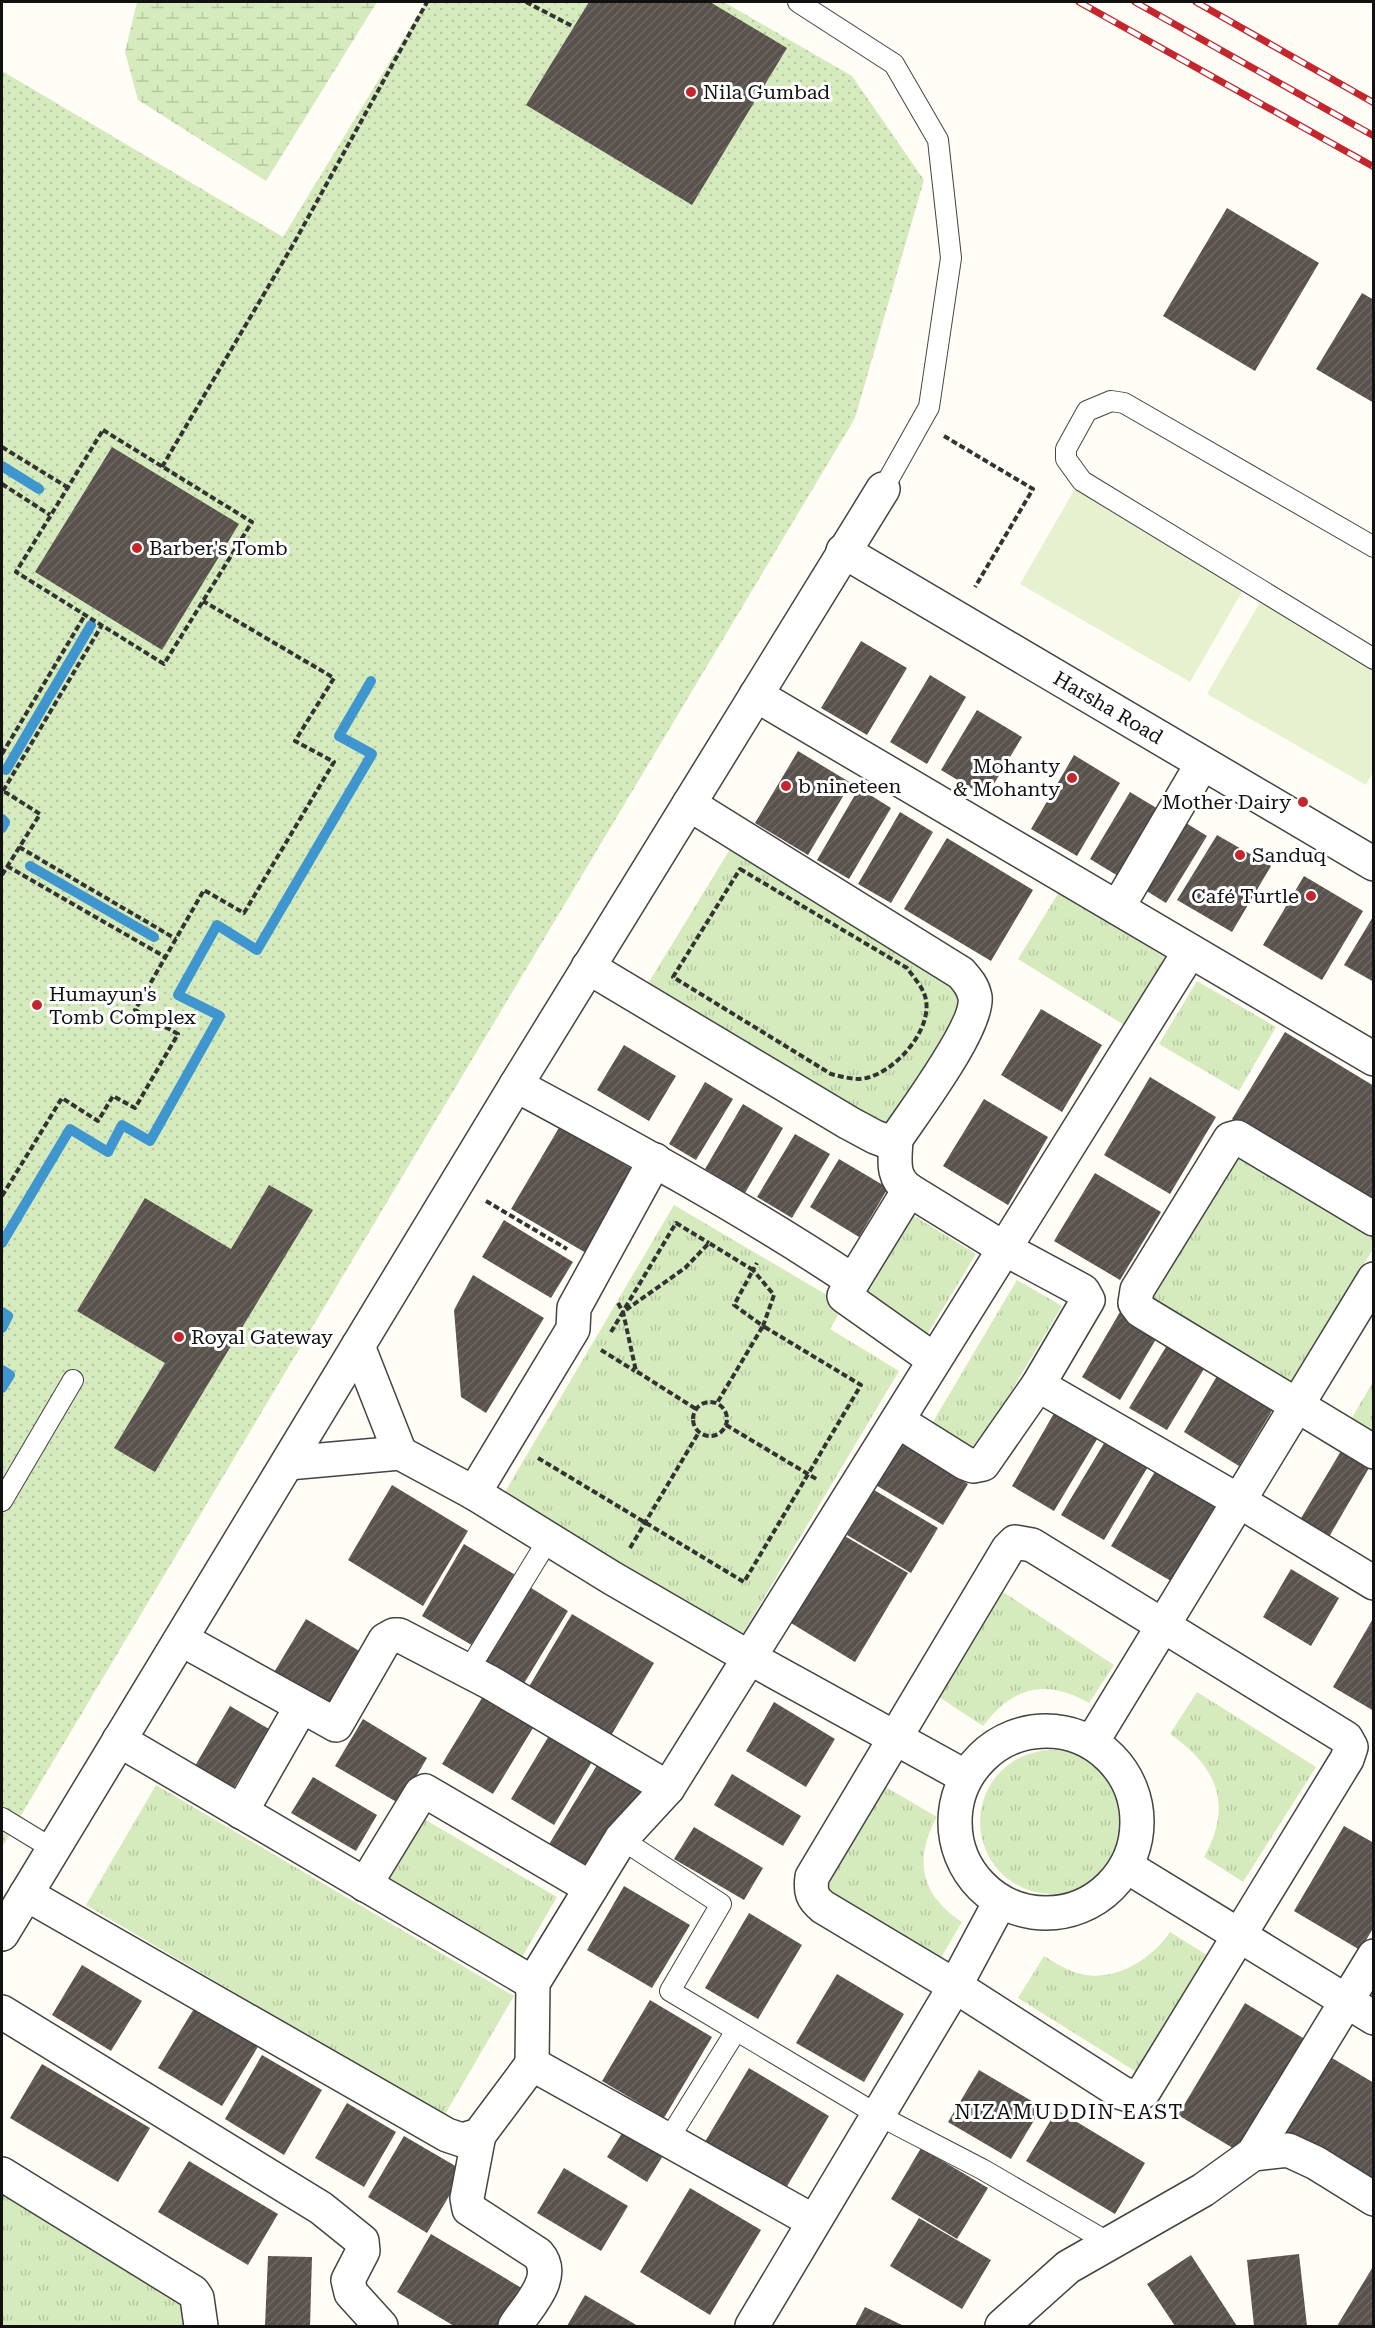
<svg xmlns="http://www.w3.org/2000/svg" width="1375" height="2328" font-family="'Roboto Serif',serif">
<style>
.grass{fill:url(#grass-dots)}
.wetland{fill:url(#wetland-marsh)}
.park{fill:url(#park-tufts)}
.pitch{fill:#e6f2cf}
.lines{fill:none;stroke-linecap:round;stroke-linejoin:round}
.stream{stroke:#3f96cf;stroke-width:10}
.building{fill:url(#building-hatch)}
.lane-casing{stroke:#444;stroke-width:22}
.street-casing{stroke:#444;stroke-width:36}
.path{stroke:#333;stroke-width:4;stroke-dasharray:6 3;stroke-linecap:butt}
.lane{stroke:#fff;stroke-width:20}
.street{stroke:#fff;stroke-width:33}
.rail-casing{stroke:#c4262e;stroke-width:7}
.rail{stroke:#fff;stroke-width:4.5;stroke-dasharray:14;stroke-linecap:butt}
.poi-dot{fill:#c4262e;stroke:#fff;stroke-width:2}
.labels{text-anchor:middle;stroke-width:6;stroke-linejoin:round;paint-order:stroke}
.poi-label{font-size:20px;fill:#111;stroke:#fff;text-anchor:start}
.street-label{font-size:20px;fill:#111;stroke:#fff}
.neighbourhood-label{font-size:21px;letter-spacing:1.5px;fill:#111;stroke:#fff}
</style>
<defs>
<pattern id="grass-dots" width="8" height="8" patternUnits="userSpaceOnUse" patternTransform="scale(1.5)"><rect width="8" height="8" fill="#d5ebbd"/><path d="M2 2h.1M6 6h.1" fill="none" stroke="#b6c8a1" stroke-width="1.8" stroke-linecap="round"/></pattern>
<pattern id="wetland-marsh" width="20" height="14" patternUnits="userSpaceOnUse" patternTransform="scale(1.5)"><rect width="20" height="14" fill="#d5ebbd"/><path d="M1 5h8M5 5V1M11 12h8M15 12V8" fill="none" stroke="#b6c8a1"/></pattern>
<pattern id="park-tufts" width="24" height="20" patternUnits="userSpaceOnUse" patternTransform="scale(1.5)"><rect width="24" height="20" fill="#d5ebbd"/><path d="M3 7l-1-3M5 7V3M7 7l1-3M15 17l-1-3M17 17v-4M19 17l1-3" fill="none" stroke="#b6c8a1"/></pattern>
<pattern id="building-hatch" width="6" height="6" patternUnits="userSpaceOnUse" patternTransform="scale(1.5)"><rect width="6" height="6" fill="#5a524d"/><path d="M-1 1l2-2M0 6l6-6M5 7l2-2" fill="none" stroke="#6d6662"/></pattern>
</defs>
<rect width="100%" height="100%" fill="#fffdf5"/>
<path class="grass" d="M426,2H724L852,76L924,180L855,418L2,1847V71L283,237Z"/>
<path class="wetland" d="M137,2H377L266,181L138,100L125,52Z"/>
<path class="park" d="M732,846L948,980L963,1011L929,1112L870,1132L641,995Z
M1059,892L1171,961L1129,1028L1018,959Z
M1197,981L1276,1027L1239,1091L1159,1044Z
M1239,1145L1373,1228V1249L1287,1391L1143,1303Z
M674,1205L844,1305L830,1329L899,1371L743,1633L502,1497Z
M911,1214L976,1254L925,1338L860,1299Z
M1017,1280L1062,1306L976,1451L931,1425Z
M1373,1382V1435L1350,1421Z
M1000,1590L1114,1665L1089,1703C1045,1678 1013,1687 983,1726L933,1693Z
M1197,1692L1316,1767L1243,1882L1204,1857C1234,1804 1216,1766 1170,1734Z
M980 1822a72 72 0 1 1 144 0a72 72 0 1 1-144 0Z
M156,1785L514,1996L444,2116L86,1905Z
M884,1786L937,1817C913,1860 921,1895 962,1922L939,1961L821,1891Z
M419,1816L557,1897L522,1957L384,1876Z
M1170,1932L1210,1957L1138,2073L1018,1998L1044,1956C1052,1961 1060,1966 1069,1970C1106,1987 1149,1963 1170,1932Z
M2,2183L185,2297L188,2326H2Z"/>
<path class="pitch" d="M1076,487L1246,585L1190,682L1020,584Z
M1263,597L1373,660V772L1366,785L1207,694Z"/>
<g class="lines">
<path class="stream" d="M2,466L39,489
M6,770L91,625
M2,819L5,822L2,828
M30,866L154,937
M2,1243L70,1129L108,1152L122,1125L150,1141L220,1016L178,995L217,925L257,950L372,754L339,736L371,681
M2,1312L8,1316L2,1328
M2,1370L10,1375L2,1388"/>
</g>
<path class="building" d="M589,2H710L787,48L692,205L526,105Z
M1227,208L1319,263L1255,371L1163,316Z
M1362,293L1374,300V403L1316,369Z
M112,447L239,524L162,650L35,572Z
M861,641L907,668L867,735L821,708Z
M930,675L966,697L927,764L890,742Z
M977,710L1022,737L986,797L941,770Z
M798,751L851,783L808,855L755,823Z
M1074,755L1120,783L1077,856L1031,829Z
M859,788L891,808L849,879L817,860Z
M1130,792L1168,815L1128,882L1090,859Z
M900,812L933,832L891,903L858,884Z
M1178,818L1207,836L1166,903L1137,885Z
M1217,835L1271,866L1232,932L1177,900Z
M947,838L1033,890L991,961L904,909Z
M1304,876L1363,911L1322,980L1263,945Z
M1374,915V982L1344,965Z
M1041,1009L1102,1045L1062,1112L1001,1075Z
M1285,1032L1374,1086V1207L1232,1119Z
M624,1045L676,1076L649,1121L597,1090Z
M1150,1077L1216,1117L1170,1194L1104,1155Z
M705,1082L733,1099L696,1160L669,1144Z
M984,1099L1048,1137L1008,1205L943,1166Z
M743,1104L783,1128L745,1193L705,1169Z
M560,1126L635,1171L586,1253L511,1209Z
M795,1134L830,1154L792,1218L757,1197Z
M839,1159L888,1188L859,1237L810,1207Z
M1095,1173L1161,1212L1120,1280L1054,1241Z
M269,1185L313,1210L155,1472L114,1448L165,1363L77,1311L145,1198L231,1249Z
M504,1220L573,1262L551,1298L482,1257Z
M473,1275L544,1318L486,1413L461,1397L454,1310Z
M1120,1312L1159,1334L1120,1400L1082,1377Z
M1169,1342L1207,1364L1167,1430L1129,1408Z
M1220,1371L1276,1404L1239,1466L1184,1432Z
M1056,1410L1099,1436L1054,1511L1012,1486Z
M1106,1440L1149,1465L1104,1540L1061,1515Z
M898,1442L968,1484L943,1525L874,1484Z
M1341,1451L1369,1468L1326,1542L1297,1525Z
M1157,1468L1216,1504L1171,1581L1111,1546Z
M392,1485L468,1531L423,1606L348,1560Z
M874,1490L938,1528L911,1573L847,1535Z
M843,1535L908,1573L855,1662L791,1623Z
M464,1544L517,1576L475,1647L422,1616Z
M1291,1569L1339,1598L1311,1646L1263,1617Z
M528,1586L568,1611L523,1685L483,1661Z
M572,1614L654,1663L609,1739L527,1690Z
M1374,1617V1711L1333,1687Z
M306,1619L366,1655L334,1711L273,1674Z
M482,1698L533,1728L493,1794L442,1764Z
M774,1702L835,1739L806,1787L746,1751Z
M230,1706L269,1729L233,1789L195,1766Z
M363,1719L427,1758L400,1804L335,1766Z
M550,1734L593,1760L554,1825L511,1799Z
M599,1762L645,1789L594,1874L548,1846Z
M732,1774L801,1816L783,1846L714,1805Z
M313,1777L377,1815L356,1851L291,1813Z
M1344,1826L1374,1843V1927L1360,1950L1294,1911Z
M694,1827L763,1868L744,1900L674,1859Z
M624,1886L690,1925L652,1988L587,1950Z
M749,1913L802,1945L758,2019L705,1988Z
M82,1965L142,2001L111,2051L52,2015Z
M837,1974L904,2014L864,2082L796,2043Z
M650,2000L712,2037L664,2118L602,2081Z
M1245,2003L1313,2044L1246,2156L1178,2115Z
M195,2007L259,2045L222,2106L158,2068Z
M1322,2052L1374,2083V2189L1275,2128Z
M262,2055L322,2090L284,2155L225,2119Z
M42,2064L150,2128L118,2182L10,2118Z
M749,2068L829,2116L783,2193L703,2145Z
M979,2070L1042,2107L1011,2159L948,2122Z
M347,2103L396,2132L364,2187L315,2158Z
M1057,2110L1145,2163L1115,2214L1026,2161Z
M624,2130L664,2154L647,2182L607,2157Z
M404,2136L464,2171L427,2233L368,2197Z
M921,2148L988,2188L957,2239L891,2199Z
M189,2161L278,2214L248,2265L158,2212Z
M564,2168L628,2206L601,2251L537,2213Z
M690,2188L761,2230L710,2315L640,2272Z
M919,2218L991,2260L962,2309L890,2266Z
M431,2234L530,2293L510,2326H454L397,2292Z
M1299,2254L1307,2326H1254L1247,2260Z
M1191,2255L1237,2326H1175L1147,2284Z
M268,2256L312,2257L310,2326H265Z
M1374,2265V2326H1337Z
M585,2295L638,2326H567Z
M865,2307L904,2326H855Z"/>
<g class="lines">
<defs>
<path id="lane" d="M798,2L894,64L938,140L951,258L929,407L883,489
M1374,547L1124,403L1111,401L1087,411L1066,449V459L1082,481L1374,659
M2,1501L73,1380
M468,1671L548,1540
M2,1818L53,1849
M621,1839L721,1904L670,1991L878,2115L982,2169L1111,2244
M668,2140L736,2031"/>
<g id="street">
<path id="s1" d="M843,551L1374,864"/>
<path d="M756,695L1374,1059"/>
<path d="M1118,907L1202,764"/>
<path d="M588,967L849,1123L875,1137L886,1141L896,1139C914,1112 979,1026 975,997C973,987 968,981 961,973L689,804"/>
<path d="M516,1085C631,1147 745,1209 853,1281"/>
<path d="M896,1139C895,1160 891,1177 909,1190"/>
<path d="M1374,1219L1237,1137L1230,1139L1137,1290L1135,1303L1141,1311L1374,1452"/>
<path d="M358,1346L400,1453"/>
<path d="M1038,1385L1239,1501L1374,1583"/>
<path d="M898,1421L965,1463L973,1466L983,1464L1038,1385L1088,1300L1083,1291L1005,1249L909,1190L844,1296L933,1359"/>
<path d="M288,1463L400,1453L474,1493L612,1578L750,1658L966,1777"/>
<path d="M474,1493L573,1329L574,1308L655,1160"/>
<path d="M1015,1542L1032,1545L1346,1738L1351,1747L1347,1759L1144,2091L1135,2097L1122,2093L955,1986L823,1907C812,1898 810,1892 812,1877L1008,1549Z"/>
<path d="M181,1639L336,1725L385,1640L394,1635H399L491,1683L668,1788"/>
<circle cx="1046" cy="1822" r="91"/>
<path d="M119,1740L533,1983"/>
<path d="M1092,1742L1374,1279"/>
<path d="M241,1812L301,1707"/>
<path d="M1126,1866L1374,2018"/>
<path d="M365,1885L421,1793L425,1791L591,1888"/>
<path d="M26,1894L447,2135L462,2140L479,2135L532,2064"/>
<path d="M2,1934L516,1085L883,489"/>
<path d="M2,2012L321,2208L362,2241L363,2251L348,2280L351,2293L381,2326"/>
<path d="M479,2135L467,2198L469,2209L538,2254C558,2277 528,2306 515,2326"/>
<path d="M1253,2154L1374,1956"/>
<path d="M2,2174L193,2292L197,2298L201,2326"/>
<path d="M813,2221L532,2064L533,1983L621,1839L668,1788L1190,951"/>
<path d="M752,2326L955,1986L1000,1902"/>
<path d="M1002,2326L1068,2267L1203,2190L1253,2154L1288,2150L1316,2163L1374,2199"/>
</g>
</defs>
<use href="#lane" class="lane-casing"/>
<use href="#street" class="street-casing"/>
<path class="path" d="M526,2L574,27
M103,430L252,522L164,664L16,572Z
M944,436L1033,489L975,587
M2,447L67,487
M162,467L294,243L427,2
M2,484L50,515
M2,754L85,615
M3,791L102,625
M19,847L176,939
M7,866L165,957
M740,869L907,968C912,975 919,983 923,991C940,1025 892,1078 859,1079C850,1079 839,1076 831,1074L673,977Z
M2,875L40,814L2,790
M2,1196L62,1098L98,1121L113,1096L135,1108L178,1034L135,1010L204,890L244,913L334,762L295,741L334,678L203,601
M486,1201L567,1249
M618,1303L623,1312L636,1371L696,1409
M625,1308L676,1223L709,1243
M611,1332L623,1312L685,1268L709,1243L753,1270L734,1305L763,1326L774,1295L753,1270L757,1263
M601,1350L635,1371
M693 1419a17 17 0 1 1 34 0a17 17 0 1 1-34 0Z
M726,1425L818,1480
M538,1458L744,1582L861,1385L763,1326L717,1403
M630,1548L699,1432"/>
<use href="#lane" class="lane"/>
<use href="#street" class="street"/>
<defs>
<path id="rail" d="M1079,2L1374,167
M1135,2L1374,136
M1196,2L1374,103"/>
</defs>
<use href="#rail" class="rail-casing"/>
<use href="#rail" class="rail"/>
</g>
<g class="poi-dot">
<circle cx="691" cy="92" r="6"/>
<circle cx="137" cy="548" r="6"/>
<circle cx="1072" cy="778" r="6"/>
<circle cx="786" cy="786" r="6"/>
<circle cx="1303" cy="802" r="6"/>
<circle cx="1240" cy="855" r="6"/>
<circle cx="1311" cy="896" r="6"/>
<circle cx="37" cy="1005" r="6"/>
<circle cx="179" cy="1337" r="6"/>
</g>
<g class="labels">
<g class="poi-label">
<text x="703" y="99">Nila Gumbad</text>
<text x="149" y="555">Barber's Tomb</text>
<text x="1060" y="773" text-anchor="end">Mohanty<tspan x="1060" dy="23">&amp; Mohanty</tspan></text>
<text x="798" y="793">b nineteen</text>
<text x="1291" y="809" text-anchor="end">Mother Dairy</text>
<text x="1252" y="862">Sanduq</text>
<text x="1299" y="903" text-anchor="end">Café Turtle</text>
<text x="49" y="1001">Humayun's<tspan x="49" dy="23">Tomb Complex</tspan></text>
<text x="191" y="1344">Royal Gateway</text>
</g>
<g class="street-label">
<text dy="7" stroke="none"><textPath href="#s1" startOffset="308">Harsha Road</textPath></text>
</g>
<g class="neighbourhood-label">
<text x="1069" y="2119">NIZAMUDDIN EAST</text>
</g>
</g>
<rect width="1375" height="2328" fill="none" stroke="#111111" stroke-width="6"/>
</svg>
